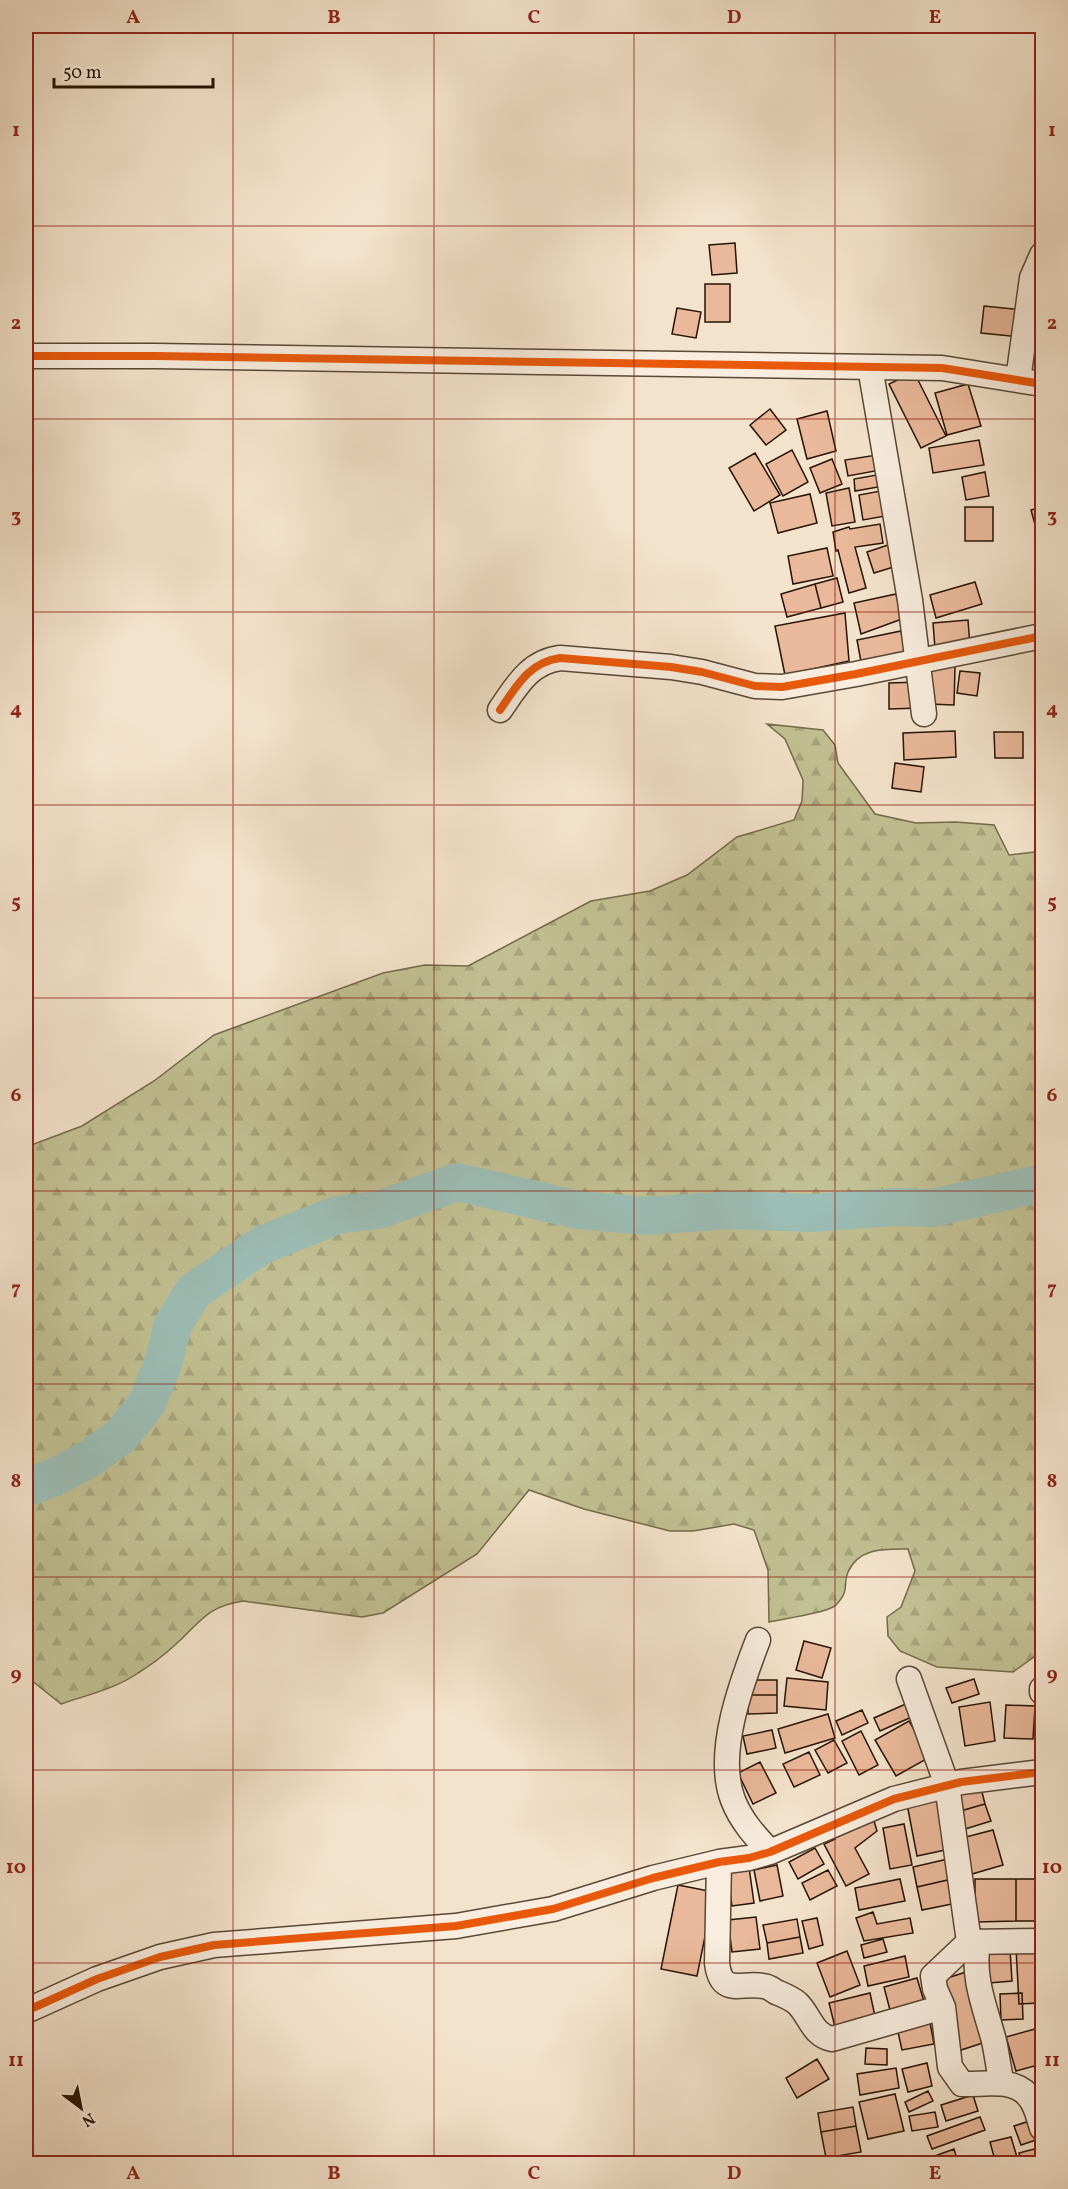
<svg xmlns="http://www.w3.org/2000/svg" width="1068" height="2189" font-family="Vollkorn,serif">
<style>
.forest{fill:url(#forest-firs);stroke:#746a4a;stroke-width:1.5}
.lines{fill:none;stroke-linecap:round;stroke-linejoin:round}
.river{stroke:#9cbeb6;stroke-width:38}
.building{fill:#eab99b;stroke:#261302;stroke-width:1.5}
.street-casing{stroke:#5a4734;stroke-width:27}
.street{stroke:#f8edde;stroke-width:24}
.cycleway-casing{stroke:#f8edde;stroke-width:11}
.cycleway{stroke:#e8590c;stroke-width:8}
.grid{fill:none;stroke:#8f2418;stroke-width:1.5;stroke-opacity:0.55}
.neatline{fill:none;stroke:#8f2418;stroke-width:2}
.grid-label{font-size:20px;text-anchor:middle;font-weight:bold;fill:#8f2418}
</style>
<defs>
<pattern id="forest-firs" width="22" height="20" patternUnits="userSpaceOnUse" patternTransform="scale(1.5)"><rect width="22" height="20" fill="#c2c193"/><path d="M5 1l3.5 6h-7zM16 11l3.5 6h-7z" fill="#a7a57d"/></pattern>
</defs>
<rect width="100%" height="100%" fill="#f4e3cc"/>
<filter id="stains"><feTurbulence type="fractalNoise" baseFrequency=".00333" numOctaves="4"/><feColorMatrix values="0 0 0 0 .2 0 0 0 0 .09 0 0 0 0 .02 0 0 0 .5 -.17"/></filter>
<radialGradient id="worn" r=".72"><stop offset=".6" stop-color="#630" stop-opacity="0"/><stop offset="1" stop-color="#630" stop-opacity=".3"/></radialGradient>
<path class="forest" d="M767,724L823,730L835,745L838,763L875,814L916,823L956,822L994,825L1009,855L1042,851V1651L1013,1672L937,1667L900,1651L888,1636L887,1617L901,1607L915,1571L908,1549C886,1549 859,1547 848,1572C842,1585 851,1589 836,1605C828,1613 782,1619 769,1622L768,1570L754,1530L734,1524L693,1531H670L584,1509L529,1490L477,1554L383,1613L362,1617L243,1601C205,1607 201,1622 175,1645C164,1655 151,1665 138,1673C115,1689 87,1695 61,1704L26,1676V1147L82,1126L154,1081L214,1035L383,973L425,965L468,966L591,901L650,891L687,875L737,837L794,820L802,801L803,780L785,739Z"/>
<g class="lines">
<path class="river" d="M26,1488L55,1477L90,1458L121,1436L147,1403L163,1364L173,1325L194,1291L262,1245L337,1215L378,1210L457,1182L578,1210L646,1216L730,1210L813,1213L893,1207L933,1208L1042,1183"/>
</g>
<path class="building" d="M735,243L737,273L712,275L709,245Z
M705,284H730V322H705Z
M984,306L1024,310L1021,337L981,333Z
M677,308L701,312L696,338L672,334Z
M914,372L946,436L921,448L889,384Z
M968,384L981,426L947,435L935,393Z
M770,409L786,430L766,445L750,425Z
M827,411L836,451L807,459L797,419Z
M979,440L984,465L933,473L929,448Z
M792,450L808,482L783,496L766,464Z
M755,453L780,495L754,511L729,468Z
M883,454L886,469L848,476L845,460Z
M832,459L842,484L820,493L810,468Z
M985,472L989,496L966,500L962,477Z
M882,474L884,486L855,491L854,479Z
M849,488L855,522L832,526L826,493Z
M886,490L891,515L863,520L859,495Z
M810,494L817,523L778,533L770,503Z
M965,507H993V541H965Z
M1042,507V550L1031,510Z
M880,524L883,543L855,547L866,588L849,593L838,550L836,551L833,532L849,527L850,529Z
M894,543L900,565L874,573L867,552Z
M827,548L833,576L793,584L788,556Z
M837,578L843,602L821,608L815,584Z
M975,582L982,604L936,618L930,595Z
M815,584L821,608L787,617L781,594Z
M896,594L902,619L861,634L854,603Z
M845,613L849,661L785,675L775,626Z
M968,620L970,646L935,648L933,623Z
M901,631L906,659L862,667L857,640Z
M930,667H955L954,705L929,704Z
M960,671L980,673L977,696L957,693Z
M919,682L920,708L889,709V683Z
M955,731L956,757L904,760L903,733Z
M994,732H1023V758H995Z
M895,763L924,767L921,792L892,788Z
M804,1641L831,1648L822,1678L796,1670Z
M787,1678L828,1682L826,1710L784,1706Z
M974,1679L979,1694L952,1703L946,1688Z
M748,1680H777V1695H748Z
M748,1695H777V1713L748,1714Z
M990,1702L995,1741L965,1746L959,1707Z
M908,1703L914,1716L880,1731L874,1718Z
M1006,1705L1035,1706L1033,1739L1004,1738Z
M862,1710L868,1723L842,1735L836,1721Z
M828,1714L835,1738L785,1753L778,1729Z
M909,1721L930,1757L896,1776L875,1740Z
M772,1730L776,1748L747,1754L743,1736Z
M861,1731L878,1765L859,1775L842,1741Z
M834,1740L847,1763L828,1773L815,1750Z
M809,1752L820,1775L794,1787L783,1764Z
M760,1762L776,1793L753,1804L738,1773Z
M980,1784L985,1804L957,1812L952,1792Z
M940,1797L950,1849L917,1856L907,1804Z
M985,1804L991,1821L962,1830L957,1812Z
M871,1811L877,1831L855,1848L869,1874L846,1886L824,1844L835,1839L832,1832Z
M904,1824L912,1865L890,1869L883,1828Z
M993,1830L1003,1865L972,1874L962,1838Z
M815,1848L824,1864L798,1879L789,1862Z
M948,1859L952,1879L917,1887L913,1867Z
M777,1865L783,1896L760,1901L754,1870Z
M749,1867L754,1903L732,1906L727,1870Z
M828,1870L837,1886L810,1900L802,1883Z
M900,1879L905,1901L859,1910L855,1888Z
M952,1879L957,1903L922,1910L917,1887Z
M975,1879H1016V1921L975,1922Z
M1016,1879H1037V1921H1016Z
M678,1885L714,1892L697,1976L661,1969Z
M873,1912L877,1924L910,1918L913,1933L864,1941L856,1918Z
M756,1917L760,1949L732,1952L728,1920Z
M817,1918L823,1945L809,1949L802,1921Z
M797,1919L800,1937L767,1943L763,1925Z
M800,1937L803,1953L769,1959L767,1943Z
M883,1939L887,1952L864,1958L861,1945Z
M1037,1947L1039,2003L1019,2004L1016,1948Z
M1010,1950L1012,1981L989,1983L986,1951Z
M847,1951L860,1985L830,1997L817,1963Z
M905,1956L909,1977L868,1986L864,1966Z
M966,1972L989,2041L958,2051L935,1982Z
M917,1978L925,2005L891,2014L884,1987Z
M870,1993L876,2021L836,2031L829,2003Z
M1022,1993L1023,2019L1001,2020L1000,1994Z
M929,2017L934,2044L902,2050L896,2023Z
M1042,2027V2064L1016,2071L1006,2037Z
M866,2048L887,2049V2065L865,2064Z
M817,2059L829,2079L797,2098L786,2078Z
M927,2063L932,2086L908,2092L902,2069Z
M896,2068L899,2088L860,2095L857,2074Z
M928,2091L933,2101L909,2112L905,2102Z
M895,2094L904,2131L868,2139L859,2102Z
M973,2095L978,2111L946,2121L941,2105Z
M853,2107L856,2126L821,2132L818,2113Z
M935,2112L938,2127L912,2131L909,2116Z
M980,2117L985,2130L932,2149L927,2136Z
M1036,2119L1042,2138L1021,2145L1014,2126Z
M856,2126L861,2152L826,2158L821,2132Z
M1011,2137L1019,2164H996L990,2142Z
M1042,2147V2162L1022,2164L1019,2153Z
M954,2149L957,2159L945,2164H935L932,2157Z"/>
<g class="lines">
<defs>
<path id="street" d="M26,356H155L942,368L1042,384
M870,367L910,600L924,714
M1018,380L1032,278L1042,255
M500,710C516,687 529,662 560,658L671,667L702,672L755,686L782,687L856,674L1042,636
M758,1640C741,1684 715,1754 733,1800C741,1821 756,1837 770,1852
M909,1679L947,1785L969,1942L933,1976L935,1989L943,2007L950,2067L962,2084C986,2085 1018,2076 1032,2101C1037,2109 1039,2119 1042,2128
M1042,1689V1692
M719,1862L717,1963C721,1997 741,1982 763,1986C768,1986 773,1990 776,1992C783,1995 791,1998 797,2003C810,2015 812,2035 832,2039L943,2007
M969,1942L1042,1941
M978,1942C972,1976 984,2005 993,2037C997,2052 998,2068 1002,2083
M26,2011L97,1979L160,1957L214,1945L456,1926L553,1909L653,1878L719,1862L749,1858L770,1852L894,1799L961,1782L1042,1772"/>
</defs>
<use href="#street" class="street-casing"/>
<use href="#street" class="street"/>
<defs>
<path id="cycleway" d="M26,356H155L942,368L1042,384
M500,710C516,687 529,662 560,658L671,667L702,672L755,686L782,687L856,674L1042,636
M26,2011L97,1979L160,1957L214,1945L456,1926L553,1909L653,1878L719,1862L749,1858L770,1852L894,1799L961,1782L1042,1772"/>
</defs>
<use href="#cycleway" class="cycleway-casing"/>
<use href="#cycleway" class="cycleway"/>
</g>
<path class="grid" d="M233,26V2164M434,26V2164M634,26V2164M835,26V2164M26,226H1042M26,419H1042M26,612H1042M26,805H1042M26,998H1042M26,1191H1042M26,1384H1042M26,1577H1042M26,1770H1042M26,1963H1042"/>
<rect width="1068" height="2189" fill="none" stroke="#f4e3cc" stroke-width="66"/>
<g transform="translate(81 2108) rotate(148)" stroke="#f8edde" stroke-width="4.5" paint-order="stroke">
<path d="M0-4.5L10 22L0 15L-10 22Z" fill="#261302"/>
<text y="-9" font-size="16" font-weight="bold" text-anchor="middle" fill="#261302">N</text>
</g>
<path d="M54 78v9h159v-9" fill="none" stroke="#261302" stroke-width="3"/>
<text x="63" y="78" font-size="18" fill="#261302" stroke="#f8edde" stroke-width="4.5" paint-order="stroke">50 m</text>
<rect x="33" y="33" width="1002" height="2123" class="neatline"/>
<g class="grid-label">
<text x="133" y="23">A</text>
<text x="334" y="23">B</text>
<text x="534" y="23">C</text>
<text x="734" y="23">D</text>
<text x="935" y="23">E</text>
<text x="16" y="136">1</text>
<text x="1052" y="136">1</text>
<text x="16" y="329">2</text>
<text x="1052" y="329">2</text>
<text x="16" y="522">3</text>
<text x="1052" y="522">3</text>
<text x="16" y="715">4</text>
<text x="1052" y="715">4</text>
<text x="16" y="908">5</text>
<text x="1052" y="908">5</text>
<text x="16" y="1101">6</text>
<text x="1052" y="1101">6</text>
<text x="16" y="1294">7</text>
<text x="1052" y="1294">7</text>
<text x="16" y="1487">8</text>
<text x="1052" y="1487">8</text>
<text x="16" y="1680">9</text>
<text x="1052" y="1680">9</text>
<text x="16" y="1873">10</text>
<text x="1052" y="1873">10</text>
<text x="16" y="2066">11</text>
<text x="1052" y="2066">11</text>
<text x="133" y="2179">A</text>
<text x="334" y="2179">B</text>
<text x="534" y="2179">C</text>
<text x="734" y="2179">D</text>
<text x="935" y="2179">E</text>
</g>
<rect width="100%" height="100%" filter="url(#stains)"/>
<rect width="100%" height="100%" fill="url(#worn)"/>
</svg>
